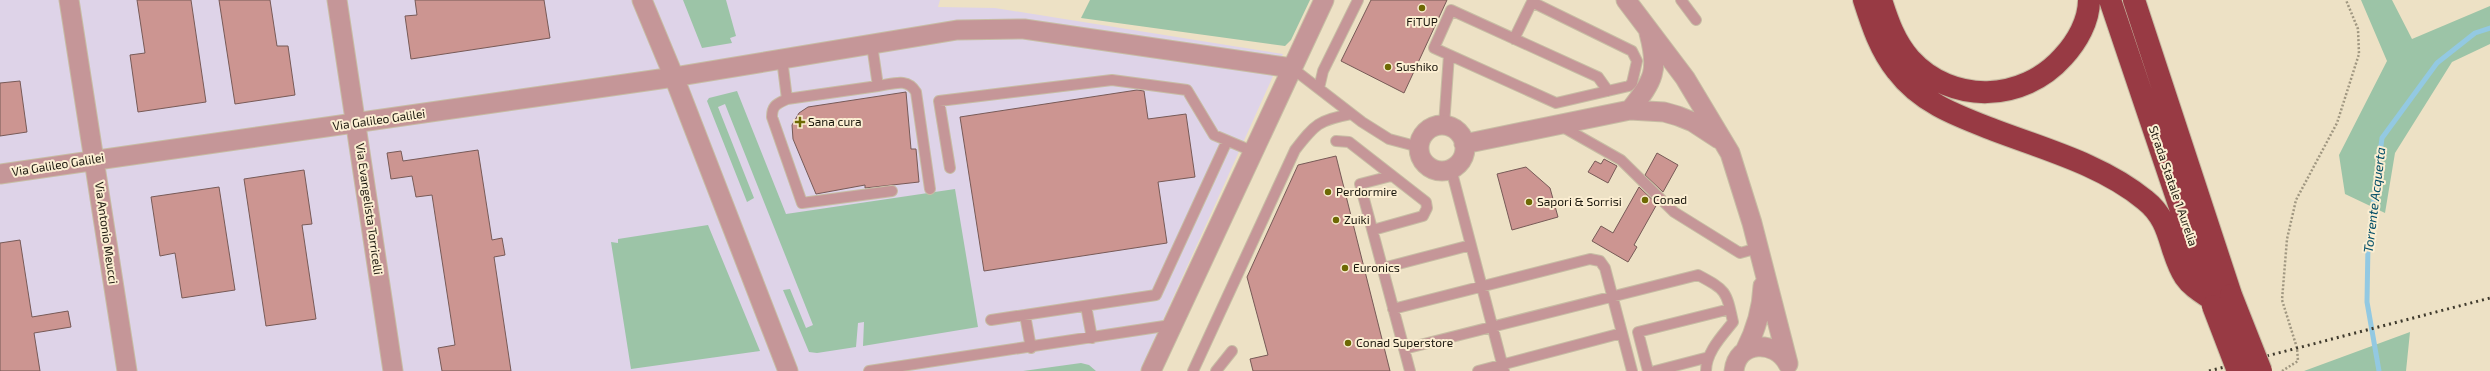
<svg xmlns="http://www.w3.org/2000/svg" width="2490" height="371" font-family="'Exo 2',sans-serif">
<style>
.industrial{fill:#ded3e8}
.green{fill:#9cc4a7}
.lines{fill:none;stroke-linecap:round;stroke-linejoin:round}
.stream{stroke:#93c9e2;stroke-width:5}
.building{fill:#cc9591;stroke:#775a57}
.lane-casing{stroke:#c7bda4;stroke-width:12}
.street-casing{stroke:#c7bda4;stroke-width:21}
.highway-casing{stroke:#c7bda4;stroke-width:24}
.path{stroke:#a09781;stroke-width:2.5;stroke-dasharray:2 2;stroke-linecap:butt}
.lane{stroke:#c59698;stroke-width:10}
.street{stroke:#c59698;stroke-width:19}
.highway{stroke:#983a44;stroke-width:22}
.rail{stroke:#3f3a2d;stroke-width:3;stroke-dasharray:2 4;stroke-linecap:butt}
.highway-bridge-casing{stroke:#c7bda4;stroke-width:24;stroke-linecap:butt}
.highway-bridge{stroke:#983a44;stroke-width:22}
.poi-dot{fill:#6d6904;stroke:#fbeed2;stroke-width:1.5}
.labels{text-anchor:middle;stroke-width:4;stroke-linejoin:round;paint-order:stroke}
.poi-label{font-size:12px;fill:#1b170d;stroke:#fbeed2;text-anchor:start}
.street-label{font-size:12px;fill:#1b170d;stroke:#fbeed2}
.water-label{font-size:13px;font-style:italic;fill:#014d67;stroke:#fbeed2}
</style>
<rect width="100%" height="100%" fill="#ede1c5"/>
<path class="industrial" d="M0,0H940L938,7L995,8L1283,54L1140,371H0Z"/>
<path class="green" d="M683,0H726L736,36L730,38L732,43L702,48Z
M1090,0H1310L1291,40L1285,46L1081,18Z
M2361,0H2392L2412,39L2490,6V44L2452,62L2395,153L2385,213L2345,194L2339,155L2387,61Z
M737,91L786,214L955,189L978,327L863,346L864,322L858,323L856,347L817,353L809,352L783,290L790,289L806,328L813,325L725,104L718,107L754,198L747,202L707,101L709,98Z
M708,225L760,351L631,369L611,242L618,243V239Z
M2410,332L2406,371H2304Z
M1081,363L1089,365L1096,371H1023Z"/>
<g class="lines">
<path class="stream" d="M2379,371L2367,302L2368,244L2382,138L2437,63L2475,33L2490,28"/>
</g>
<path class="building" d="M137,0H191L206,102L138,112L130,55L145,53Z
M219,0H270L277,46H288L295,95L235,104Z
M415,0H544L550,38L411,59L405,16L417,15Z
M1371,0H1447L1404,93L1341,61Z
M20,81L27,132L0,136V83Z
M1137,90L1144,91L1148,119L1186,114L1195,177L1158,182L1167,243L984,271L960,117Z
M906,92L911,149H916L919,182L865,188V185L816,194L793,139L792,125L799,113L808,107Z
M478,150L492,240L502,238L505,255L494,257L511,371H442L438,348L455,345L432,195L416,197L412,176L391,179L387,153L401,151L403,161Z
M1657,153L1678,165L1663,192L1645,175Z
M1336,156L1390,371H1253L1250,359L1268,355L1247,277L1298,165Z
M1604,159L1617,166L1608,183L1588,172L1595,161L1601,164Z
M1526,167L1550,188L1558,217L1512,230L1497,174Z
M304,170L312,224L302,225L316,319L266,326L244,179Z
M219,187L235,290L182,298L175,253L160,256L151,197Z
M1639,187L1657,204L1634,245L1637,247L1628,262L1592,241L1601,226L1613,233Z
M20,240L32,317L68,311L71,327L34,333L40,371H0V243Z"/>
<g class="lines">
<defs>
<path id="lane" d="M1681,0L1696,20
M1514,39L1532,2L1632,51L1637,61L1632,83L1629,86L1556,103L1434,48L1451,10L1598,77L1608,91
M872,45L878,86C893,84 907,77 916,92L930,189
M782,59L787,99C777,104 772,105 772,117L802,203L892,191
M1292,68L1362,122L1389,139L1419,147
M1319,88L1323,71L1358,0
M787,99L878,86
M1444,125L1449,55
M1561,126L1621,160L1674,212L1740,253L1758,248
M1336,141L1349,142L1426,202L1427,208L1423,216L1373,230
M950,168L939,101L1112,80L1187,90L1214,135L1252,151
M1451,169L1504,371
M1391,176L1360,184L1410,371
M1383,268L1471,245
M1086,306L1092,338
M1393,309L1590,259L1600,261L1605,268L1632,371
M1025,315L1031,348
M991,320L1156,295L1227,141
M1404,349L1698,275C1726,290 1726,290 1733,322C1722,336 1706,352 1706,371
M869,371L1171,325
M1193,371L1295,150C1315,124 1319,120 1351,114
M1216,371L1232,351
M1478,371L1622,333
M1648,371L1638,332L1730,309
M1655,371L1709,357"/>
<path id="street" d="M69,0L127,371
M337,0L393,371
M1626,0L1685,78L1730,153L1752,223L1788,363
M1630,110C1654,80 1659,71 1649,33
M1419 148a23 23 0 1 1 46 0a23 23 0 1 1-46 0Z
M1464,144L1630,110L1664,112L1678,116L1693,122L1719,139
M0,174L674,77L642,0
M1745,351C1756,330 1762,310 1763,286
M788,371L674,77L957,30L1024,29L1292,68
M1151,371L1324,0
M1734,371C1737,341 1775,339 1788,364"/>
<path id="highway" d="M1864,0C1872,25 1880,50 1897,71C1921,103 1958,116 1994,130C2044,149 2103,165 2145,200C2173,222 2168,251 2185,277C2191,286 2201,292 2210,298
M1881,0C1888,22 1895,42 1910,59C1952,105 2023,102 2063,57C2077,42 2089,21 2089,0
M2110,0L2212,302
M2134,0L2231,295"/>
</defs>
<use href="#lane" class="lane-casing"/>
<use href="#street" class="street-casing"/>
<use href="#highway" class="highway-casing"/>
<path class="path" d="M2282,371L2298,361L2297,348L2282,300L2287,239L2296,200L2337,123L2359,54L2358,29L2346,0"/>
<use href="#lane" class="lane"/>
<use href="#street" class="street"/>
<use href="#highway" class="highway"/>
<path class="rail" d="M2209,371L2490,298"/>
<defs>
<path id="highway-bridge" d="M2231,295L2261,371
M2213,306L2238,371"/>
</defs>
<use href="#highway-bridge" class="highway-bridge-casing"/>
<use href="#highway-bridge" class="highway-bridge"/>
</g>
<g class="poi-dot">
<circle cx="1422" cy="8" r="4"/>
<circle cx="1388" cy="67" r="4"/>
<path d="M798 116h4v4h4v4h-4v4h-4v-4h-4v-4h4z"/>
<circle cx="1328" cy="192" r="4"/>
<circle cx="1645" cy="200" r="4"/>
<circle cx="1529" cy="202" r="4"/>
<circle cx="1336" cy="220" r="4"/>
<circle cx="1345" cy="268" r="4"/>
<circle cx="1348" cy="343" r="4"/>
</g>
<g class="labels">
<g class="poi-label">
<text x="1422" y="26" text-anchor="middle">FiTUP</text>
<text x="1396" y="71">Sushiko</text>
<text x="808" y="126">Sana cura</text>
<text x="1336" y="196">Perdormire</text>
<text x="1653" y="204">Conad</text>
<text x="1537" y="206">Sapori &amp; Sorrisi</text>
<text x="1344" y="224">Zuiki</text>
<text x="1353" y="272">Euronics</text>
<text x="1356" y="347">Conad Superstore</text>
</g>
<g class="street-label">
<text transform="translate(379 120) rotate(-8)" y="4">Via Galileo Galilei</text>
<text transform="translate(58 165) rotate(-9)" y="4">Via Galileo Galilei</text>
<text transform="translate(2173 186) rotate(71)" y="4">Strada Statale 1 Aurelia</text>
<text transform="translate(369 209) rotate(82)" y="4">Via Evangelista Torricelli</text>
<text transform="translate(106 233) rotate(82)" y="4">Via Antonio Meucci</text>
</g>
<g class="water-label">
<text transform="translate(2374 200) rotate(-83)" y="5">Torrente Acquerta</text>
</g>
</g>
</svg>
